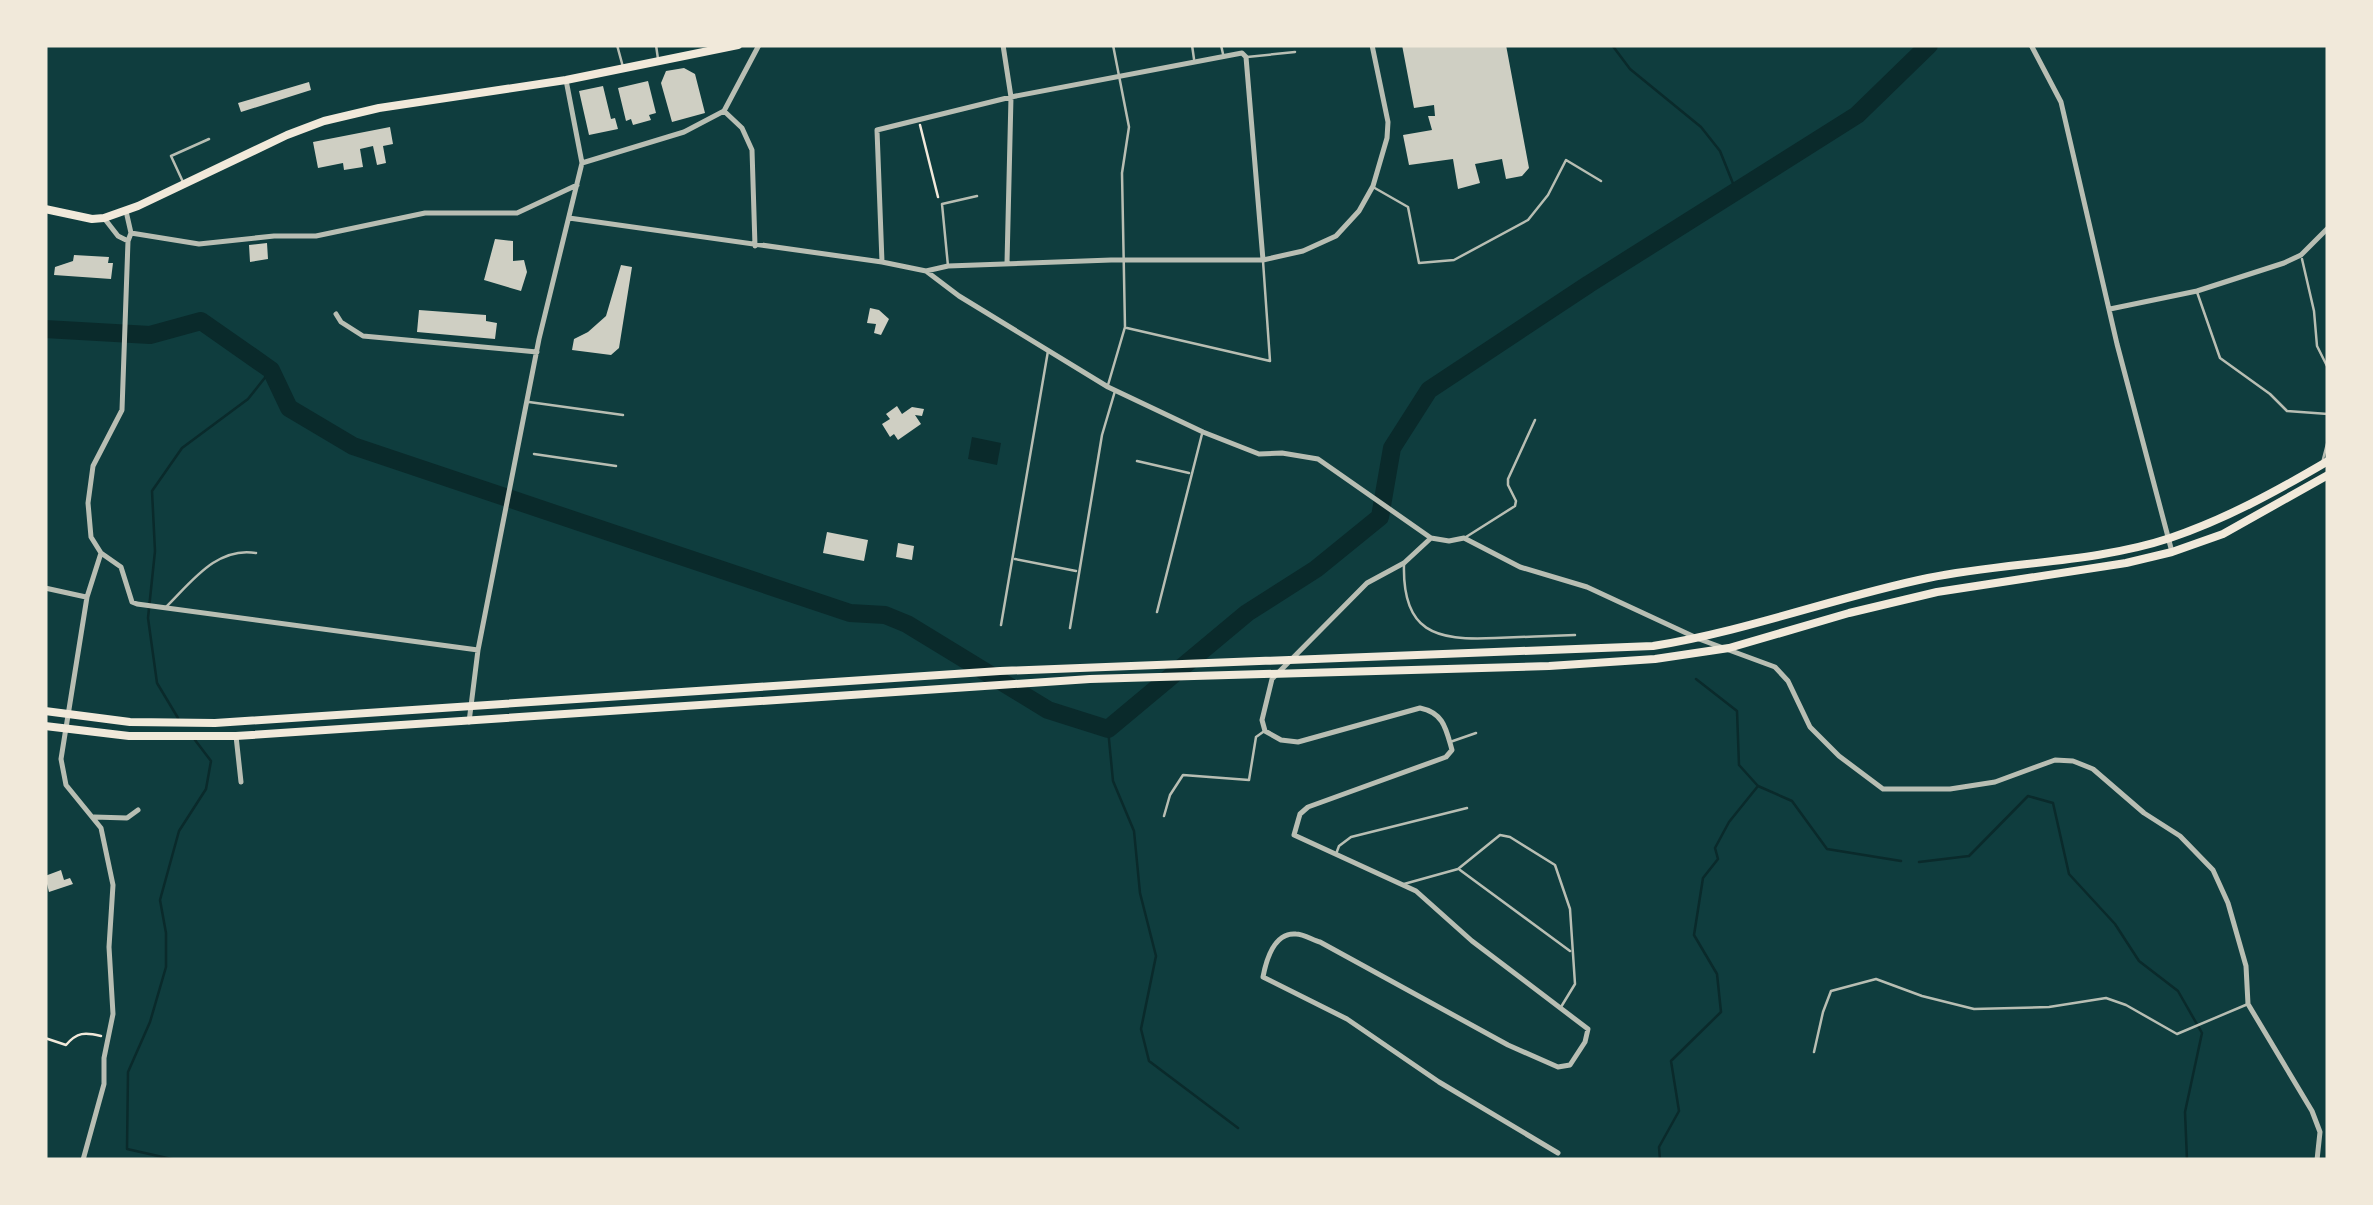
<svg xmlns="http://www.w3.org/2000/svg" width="2373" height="1205" font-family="'Sofia Sans Condensed',sans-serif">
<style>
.water{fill:#0a2a2b}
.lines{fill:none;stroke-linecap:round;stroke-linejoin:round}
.stream{stroke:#0a2a2b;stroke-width:2.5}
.river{stroke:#0a2a2b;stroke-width:18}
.building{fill:#cfcfc3}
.path{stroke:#f1e9da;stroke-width:2.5}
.service{stroke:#b8beb3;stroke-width:2.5}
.minor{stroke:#b8beb3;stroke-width:5}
.secondary{stroke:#f1e9da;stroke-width:8}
</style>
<rect width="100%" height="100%" fill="#0f3d3e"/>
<path class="water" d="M972,437L1001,443L997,465L968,459Z"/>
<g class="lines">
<path class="stream" d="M1612,45L1630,69L1701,127L1720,151L1736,191
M1696,679L1737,711L1739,765L1758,786L1792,801L1827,849L1901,861
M178,718L157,683L148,618L155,551L152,491L182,448L248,399L271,370
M1108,729L1113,781L1134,831L1140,893L1156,956L1141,1029L1149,1061L1238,1128
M1919,862L1969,856L2028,796L2053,803L2069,874L2115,924L2139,961L2178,991L2202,1033L2185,1112L2187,1160
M176,1160L127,1149L128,1072L150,1022L166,967V933L160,900L179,831L206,789L211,761L195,740
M1660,1160L1659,1147L1679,1111L1671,1061L1721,1012L1717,974L1694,935L1703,878L1718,859L1715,848L1729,822L1758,786"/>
<path class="river" d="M45,329L150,335L201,321L271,370L289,408L353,446L850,613L885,615L907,624L1048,710L1108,729L1247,613L1316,569L1380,517L1392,448L1429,390L1589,284L1857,115L1929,45"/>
</g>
<path class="building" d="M1402,45H1506L1529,168L1522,176L1506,179L1502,159L1475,164L1480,183L1458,189L1453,159L1409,165L1403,135L1432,130L1428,116H1435L1434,105L1414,108Z
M684,68L695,74L705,113L672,122L661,83L666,71Z
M648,81L656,113L649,115L651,120L633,125L631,119L626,121L618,88Z
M309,82L311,90L241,112L238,103Z
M603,86L611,119L615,118L618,129L589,135L579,91Z
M390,127L393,144L383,146L386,163L377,165L373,146L360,149L363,167L344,170L343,163L318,168L313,142Z
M495,239L513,241V261L524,260L527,272L521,291L484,280Z
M267,243L268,259L250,262L249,245Z
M74,255L109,257L108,263H113L111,279L54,275L55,267L73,261Z
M621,265L632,267L619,348L611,355L572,350L574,339L588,332L606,316Z
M870,308L879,310L889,319L881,335L874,333L876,324L867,323Z
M419,310L486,315V321L497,323L495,339L417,332Z
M897,406L902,414L912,407L924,409L922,416L915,415L921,424L898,440L894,434L890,437L882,424L890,419L886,414Z
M827,532L868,540L864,561L823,553Z
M898,543L914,546L912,560L896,557Z
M61,870L64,880L70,878L73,884L49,892L45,876Z"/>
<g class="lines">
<path class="path" d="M920,125L938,197
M45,1038L66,1045C77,1032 85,1032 101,1036"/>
<path class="service" d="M617,45L623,67
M656,45L658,59
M1192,45L1194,59
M1221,45L1223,54
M1247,57L1295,52
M183,182L171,156L209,139
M1373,187L1408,207L1419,263L1454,260L1528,220L1548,195L1566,160L1601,181
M2302,259L2314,311L2317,346L2328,368
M948,266L942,204L977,196
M2197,292L2220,358L2270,394L2287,411L2328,414
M1127,328L1270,361L1263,261
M1108,385L1125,327L1122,173L1129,127L1113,45
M529,402L623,415
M534,454L616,466
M1137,461L1189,473
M2322,463L2328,440
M1466,537L1515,506L1516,501L1508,485V479L1535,420
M1015,559L1076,571
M1404,564C1402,632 1435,641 1495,638C1522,637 1548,636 1575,635
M165,608C190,584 216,546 256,553
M1157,612L1202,434
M1001,625L1048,351
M1070,628L1102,435L1115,391
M1450,742L1476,733
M1164,816L1170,795L1183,775L1249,780L1256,737L1263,732
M1336,854L1339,846L1351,837L1467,808
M1460,870L1570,951
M1404,884L1458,869L1500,835L1510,837L1555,865L1570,909L1575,984L1561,1007
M1814,1052L1823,1012L1831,991L1876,979L1922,996L1974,1009L2049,1007L2106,998L2126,1005L2177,1034L2248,1004"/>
<path class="minor" d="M1003,45L1011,97L1007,263
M2031,45L2061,102L2117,344L2172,552
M724,111L742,128L752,150L755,246
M582,163L684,132L724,111L759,45
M104,218L118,236L128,241L131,233L126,211
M569,218L882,262L926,271L959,296L1108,387L1203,432L1259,454L1282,453L1318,459L1431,538L1449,541L1464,538L1520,567L1587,587L1699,639L1775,667L1788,681L1810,727L1839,756L1883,789H1950L1995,782L2055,760L2073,761L2093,769L2144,813L2180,836L2213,870L2228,903L2246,966L2248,1004L2312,1111L2320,1132L2317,1160
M131,233L199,244L274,236H316L425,213H517L577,185
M882,262L877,130L1011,97L1242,53L1246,57L1263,260
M926,271L948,266L1111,260H1263L1303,251L1336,236L1359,211L1373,186L1387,138L1388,122L1372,45
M2110,309L2197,291L2284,263L2301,255L2328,228
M336,314L341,322L363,336L537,352
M1431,538L1404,563L1367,583L1272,679L1262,720L1265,731L1281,740L1298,742L1420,708C1444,713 1446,729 1452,750L1446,757L1308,807L1300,814L1294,835L1416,891L1472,941L1588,1029L1585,1042L1570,1065L1558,1067L1508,1045L1320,942C1313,940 1303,934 1296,934C1274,932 1266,961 1263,977L1347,1019L1439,1082L1558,1153
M101,553L121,567L132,602L137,604L478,650
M45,588L86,597
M469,722L478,650L539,339L582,163L566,80
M236,736L241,782
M94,817L127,818L138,810
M83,1160L104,1084V1058L113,1014L109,947L113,885L101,828L66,785L61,759L87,597L101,553L91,537L88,503L93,466L122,410L128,241"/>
<path class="secondary" d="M45,209L92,219L104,218L138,206L287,135L324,121L379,108L566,80L738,45
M45,711L130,722L215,723L1000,671L1653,646C1747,631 1836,597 1928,578C2006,562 2095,563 2170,538C2226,519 2277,491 2328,461
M45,726L129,736H236L1090,679L1549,666L1655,659L1729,648L1849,613L1937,592L2126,563L2172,552L2223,534L2328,475"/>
</g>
<rect width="2373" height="1205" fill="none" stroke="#f1e9da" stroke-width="95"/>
</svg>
